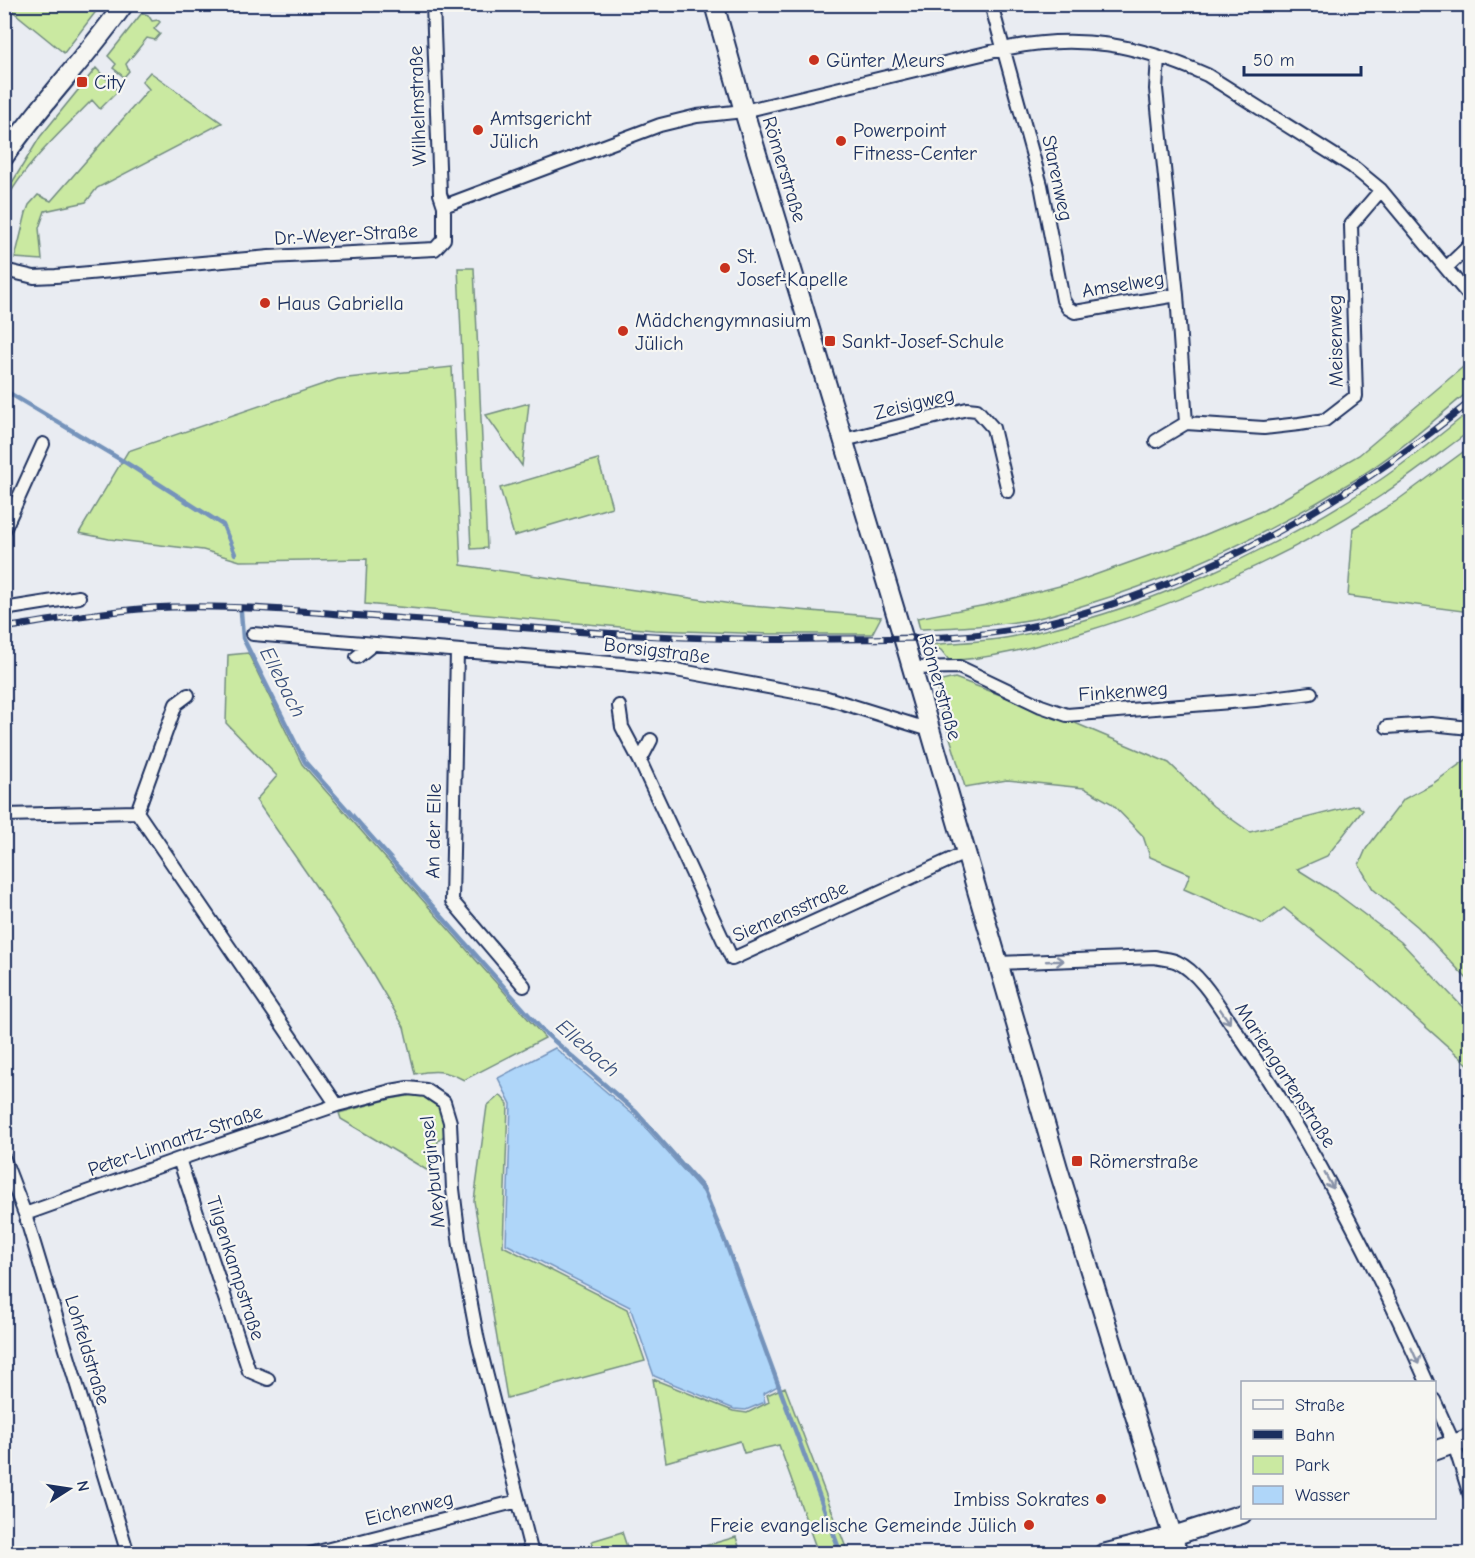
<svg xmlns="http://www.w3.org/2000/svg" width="1475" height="1558" font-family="'Comic Neue',sans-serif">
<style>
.green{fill:#cae9a1;stroke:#728c80;stroke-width:1.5}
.water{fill:#afd6f9;stroke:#7493bb;stroke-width:1.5}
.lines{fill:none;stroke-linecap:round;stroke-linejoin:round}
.stream{stroke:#7493bb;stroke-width:4.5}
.street-casing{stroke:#1b2f5e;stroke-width:16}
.secondary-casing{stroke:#1b2f5e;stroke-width:22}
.street{stroke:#f6f6f2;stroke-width:12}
.secondary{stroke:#f6f6f2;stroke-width:18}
.rail-casing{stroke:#1b2f5e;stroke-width:7}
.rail{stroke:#f6f6f2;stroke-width:4.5;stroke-dasharray:14;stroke-linecap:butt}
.oneway{stroke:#8892a8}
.poi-dot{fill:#c8321e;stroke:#f6f6f2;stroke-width:2}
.labels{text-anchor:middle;stroke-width:4.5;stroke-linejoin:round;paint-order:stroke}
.poi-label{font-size:20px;fill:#1b2f5e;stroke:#f6f6f2;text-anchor:start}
.street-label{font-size:20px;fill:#1b2f5e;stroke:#f6f6f2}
.water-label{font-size:21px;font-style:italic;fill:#39507d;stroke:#f6f6f2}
</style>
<rect width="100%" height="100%" fill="#e9ecf2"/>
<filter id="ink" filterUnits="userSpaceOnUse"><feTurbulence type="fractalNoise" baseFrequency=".0167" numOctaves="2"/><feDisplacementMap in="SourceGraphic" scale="12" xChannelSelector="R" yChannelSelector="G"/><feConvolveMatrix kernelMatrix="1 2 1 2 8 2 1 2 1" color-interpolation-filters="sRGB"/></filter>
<g filter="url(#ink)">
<path class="green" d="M5,5H101L64,53Z
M142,13L148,15L152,21L158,20L160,22L154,29L160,34L155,40L147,38L126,64L129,71L124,77L113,68L116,64L108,56Z
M96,68L118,91L100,109L92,100C61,132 26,163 5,202V194L40,137Z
M150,72L222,123L97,188L86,202L45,211L39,228L42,260L15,258L26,213L29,205L38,195L51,201L149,89L142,81Z
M458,268H474L487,548L471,549Z
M1470,361V390C1430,424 1389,460 1343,487C1265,535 1179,576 1091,603C1072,609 1053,615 1034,619C996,626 958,627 920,629L917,618L986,605L1075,582L1190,541L1264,510L1359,455Z
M452,367L461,565L739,605L881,617L872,634H770L654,630L365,604L367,559L240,561L203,550L109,539L79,533L128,451L338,379Z
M529,403L522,466L486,415Z
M1470,411V431C1441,452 1412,475 1382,495C1289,557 1184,602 1077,634C1036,646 992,660 949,660L941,650L930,645C957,642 985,642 1011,637C1136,615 1275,550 1380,480C1411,459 1441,434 1470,411Z
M1470,447V612L1348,596L1353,528L1395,502Z
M598,459L612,507L514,536L500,488Z
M248,653L302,764L545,1038L464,1080C446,1070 434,1070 415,1074L404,1027L367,964L315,885L256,800L277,776L226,723L228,655Z
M955,678L1075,723L1169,763L1213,806L1250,832L1357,805L1363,810L1327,856L1297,869L1337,894L1401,942L1470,1015V1066L1367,975L1284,908L1263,924L1184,889L1190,874L1150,857L1143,836L1111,803L1084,788L1007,780L965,787L938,698L937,682Z
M1470,757V982L1418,927L1373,889L1359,865L1366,849L1404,799L1432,784Z
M419,1094L427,1095L440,1104L447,1133L438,1141L430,1172L341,1119L339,1113L390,1099Z
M500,1095L508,1104L503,1246L627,1309L645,1361L507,1398L474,1201L487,1106Z
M653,1379L733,1411L747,1413L769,1402L767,1395L785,1387L848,1553H818L779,1445L744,1453L740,1441L666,1462Z
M622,1532L629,1553H596L592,1541Z
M736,1537L741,1553H680Z"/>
<path class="water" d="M555,1048L637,1118L704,1193L728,1251L778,1386L763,1394L765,1402L746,1410L734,1409L654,1376L630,1307L506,1244L511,1104L498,1078Z"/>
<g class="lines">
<path class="stream" d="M4,390L128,464L223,525L235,554
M241,612L243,638L305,762L543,1031L636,1112L703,1188L727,1246L841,1554"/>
<defs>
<path id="street" d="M433,4L440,194L444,206
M991,4L1041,185L1063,300L1068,308L1075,312L1177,295
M1446,268L1470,245
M4,270L34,277L56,276L269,257L435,249L444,239V206L660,125L697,116L744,111L1003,49C1079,33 1137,44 1207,75L1353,167L1381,190L1470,297
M1186,423L1264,428L1299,424L1325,420L1356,396L1351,225L1381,190
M844,440L967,409L977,410L993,428L1008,491
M1156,441L1186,423L1177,295L1156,89L1158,57
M4,530L43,444
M4,609L79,597
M253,634L623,664L676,670L827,698L930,730
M457,651L452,901L524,986
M357,657L372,645
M912,668L959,667L1041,706L1067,715L1256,700L1311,693
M619,706L622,727L640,761L732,959L965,853
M1387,727L1431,724L1470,728
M640,761L651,740
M137,812L337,1105L391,1091L408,1088L426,1090L444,1102L450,1122L453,1189L460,1246L478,1341L532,1554
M137,812L176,704L188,695
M4,815L137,812
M997,963L1155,957C1162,959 1171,959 1177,962C1201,973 1221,1010 1236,1031C1313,1143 1372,1258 1427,1382
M4,1159L25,1214L128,1554
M179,1159L249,1371L268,1379
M25,1214L179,1159L337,1105
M1434,1400L1454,1444L1470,1495
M310,1554L518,1501"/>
<path id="secondary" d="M714,4L744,111L906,647L1058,1168L1178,1554
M4,157C41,103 87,57 124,4
M1434,1451L1470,1438
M1103,1554L1173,1536L1242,1514"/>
</defs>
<use href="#street" class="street-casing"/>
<use href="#secondary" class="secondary-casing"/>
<use href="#street" class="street"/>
<use href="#secondary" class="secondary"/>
<defs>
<path id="rail" d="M4,628C60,619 116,609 172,607C241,605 310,612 379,617C527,627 675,642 824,639C894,638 968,641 1038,625C1198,588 1343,504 1470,402"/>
</defs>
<use href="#rail" class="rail-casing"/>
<use href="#rail" class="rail"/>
</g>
<defs><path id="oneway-shaft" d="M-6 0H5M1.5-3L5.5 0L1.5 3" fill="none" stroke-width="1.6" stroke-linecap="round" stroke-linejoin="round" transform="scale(1.5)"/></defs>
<g class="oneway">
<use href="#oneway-shaft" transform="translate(1055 961) rotate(-2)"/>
<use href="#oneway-shaft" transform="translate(1225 1016) rotate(55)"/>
<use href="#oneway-shaft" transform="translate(1329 1181) rotate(61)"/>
<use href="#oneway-shaft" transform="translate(1415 1356) rotate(66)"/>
</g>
</g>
<g class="poi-dot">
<circle cx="814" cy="60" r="6"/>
<rect x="76" y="76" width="12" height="12" rx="3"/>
<circle cx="478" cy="130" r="6"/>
<circle cx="841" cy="141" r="6"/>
<circle cx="725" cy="268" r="6"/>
<circle cx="265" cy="303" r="6"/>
<circle cx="623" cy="331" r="6"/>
<rect x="824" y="335" width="12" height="12" rx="3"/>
<rect x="1071" y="1155" width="12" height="12" rx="3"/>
<circle cx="1101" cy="1499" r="6"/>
<circle cx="1029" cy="1525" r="6"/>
</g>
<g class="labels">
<g class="poi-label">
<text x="826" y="67">Günter Meurs</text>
<text x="94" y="89">City</text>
<text x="490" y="125">Amtsgericht<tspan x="490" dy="23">Jülich</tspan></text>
<text x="853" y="137">Powerpoint<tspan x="853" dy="23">Fitness-Center</tspan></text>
<text x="737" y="263">St.<tspan x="737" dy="23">Josef-Kapelle</tspan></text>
<text x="277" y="310">Haus Gabriella</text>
<text x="635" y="327">Mädchengymnasium<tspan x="635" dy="23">Jülich</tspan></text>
<text x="842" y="348">Sankt-Josef-Schule</text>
<text x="1089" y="1168">Römerstraße</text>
<text x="1089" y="1506" text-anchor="end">Imbiss Sokrates</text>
<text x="1017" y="1532" text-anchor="end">Freie evangelische Gemeinde Jülich</text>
</g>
<g class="street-label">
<text transform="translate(417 106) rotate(-92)" y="7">Wilhelmstraße</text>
<text transform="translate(785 169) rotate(73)" y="7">Römerstraße</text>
<text transform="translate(1058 178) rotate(78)" y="7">Starenweg</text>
<text transform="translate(346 234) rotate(-3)" y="7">Dr.-Weyer-Straße</text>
<text transform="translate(1123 284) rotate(-9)" y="7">Amselweg</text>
<text transform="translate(1335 341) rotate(-91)" y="7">Meisenweg</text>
<text transform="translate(914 403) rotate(-14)" y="7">Zeisigweg</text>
<text transform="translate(657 650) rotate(7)" y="7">Borsigstraße</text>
<text transform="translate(941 687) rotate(74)" y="7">Römerstraße</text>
<text transform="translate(1123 691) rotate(-4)" y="7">Finkenweg</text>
<text transform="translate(433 831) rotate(-89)" y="7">An der Elle</text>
<text transform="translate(790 911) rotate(-24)" y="7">Siemensstraße</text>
<text transform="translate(1286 1075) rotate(57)" y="7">Mariengartenstraße</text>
<text transform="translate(175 1140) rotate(-19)" y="7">Peter-Linnartz-Straße</text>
<text transform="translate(432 1172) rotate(-96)" y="7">Meyburginsel</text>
<text transform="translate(236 1268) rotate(72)" y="7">Tilgenkampstraße</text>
<text transform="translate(88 1350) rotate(73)" y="7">Lohfeldstraße</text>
<text transform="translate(409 1508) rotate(-14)" y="7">Eichenweg</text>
</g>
<g class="water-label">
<text transform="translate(283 682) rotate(63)" y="7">Ellebach</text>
<text transform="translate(588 1048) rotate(41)" y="7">Ellebach</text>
</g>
</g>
<rect width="1475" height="1558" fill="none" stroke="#f6f6f2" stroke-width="24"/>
<rect x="12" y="12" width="1451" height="1534" fill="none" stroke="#1b2f5e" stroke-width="2" filter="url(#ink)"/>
<rect x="1241" y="1381" width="195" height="138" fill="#f6f6f2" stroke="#9ea6b7" stroke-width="1.5"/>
<rect x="1253" y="1400" width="30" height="9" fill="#f6f6f2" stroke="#9ea6b7" stroke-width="1.5"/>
<text x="1295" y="1411" font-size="18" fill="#1b2f5e">Straße</text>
<rect x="1253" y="1430" width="30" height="9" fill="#1b2f5e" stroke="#9ea6b7" stroke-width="1.5"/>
<text x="1295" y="1441" font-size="18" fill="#1b2f5e">Bahn</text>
<rect x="1253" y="1456" width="30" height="18" fill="#cae9a1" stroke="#9ea6b7" stroke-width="1.5"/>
<text x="1295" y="1471" font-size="18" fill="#1b2f5e">Park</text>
<rect x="1253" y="1486" width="30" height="18" fill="#afd6f9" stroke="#9ea6b7" stroke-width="1.5"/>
<text x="1295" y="1501" font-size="18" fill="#1b2f5e">Wasser</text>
<g transform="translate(69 1489) rotate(78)" stroke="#f6f6f2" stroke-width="4.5" paint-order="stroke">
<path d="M0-4.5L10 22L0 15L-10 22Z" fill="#1b2f5e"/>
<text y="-9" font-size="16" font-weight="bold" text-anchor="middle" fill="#1b2f5e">N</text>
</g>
<path d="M1244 66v9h117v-9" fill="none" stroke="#1b2f5e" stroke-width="3"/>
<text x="1253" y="66" font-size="18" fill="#1b2f5e" stroke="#f6f6f2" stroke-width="4.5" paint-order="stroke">50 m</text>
</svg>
